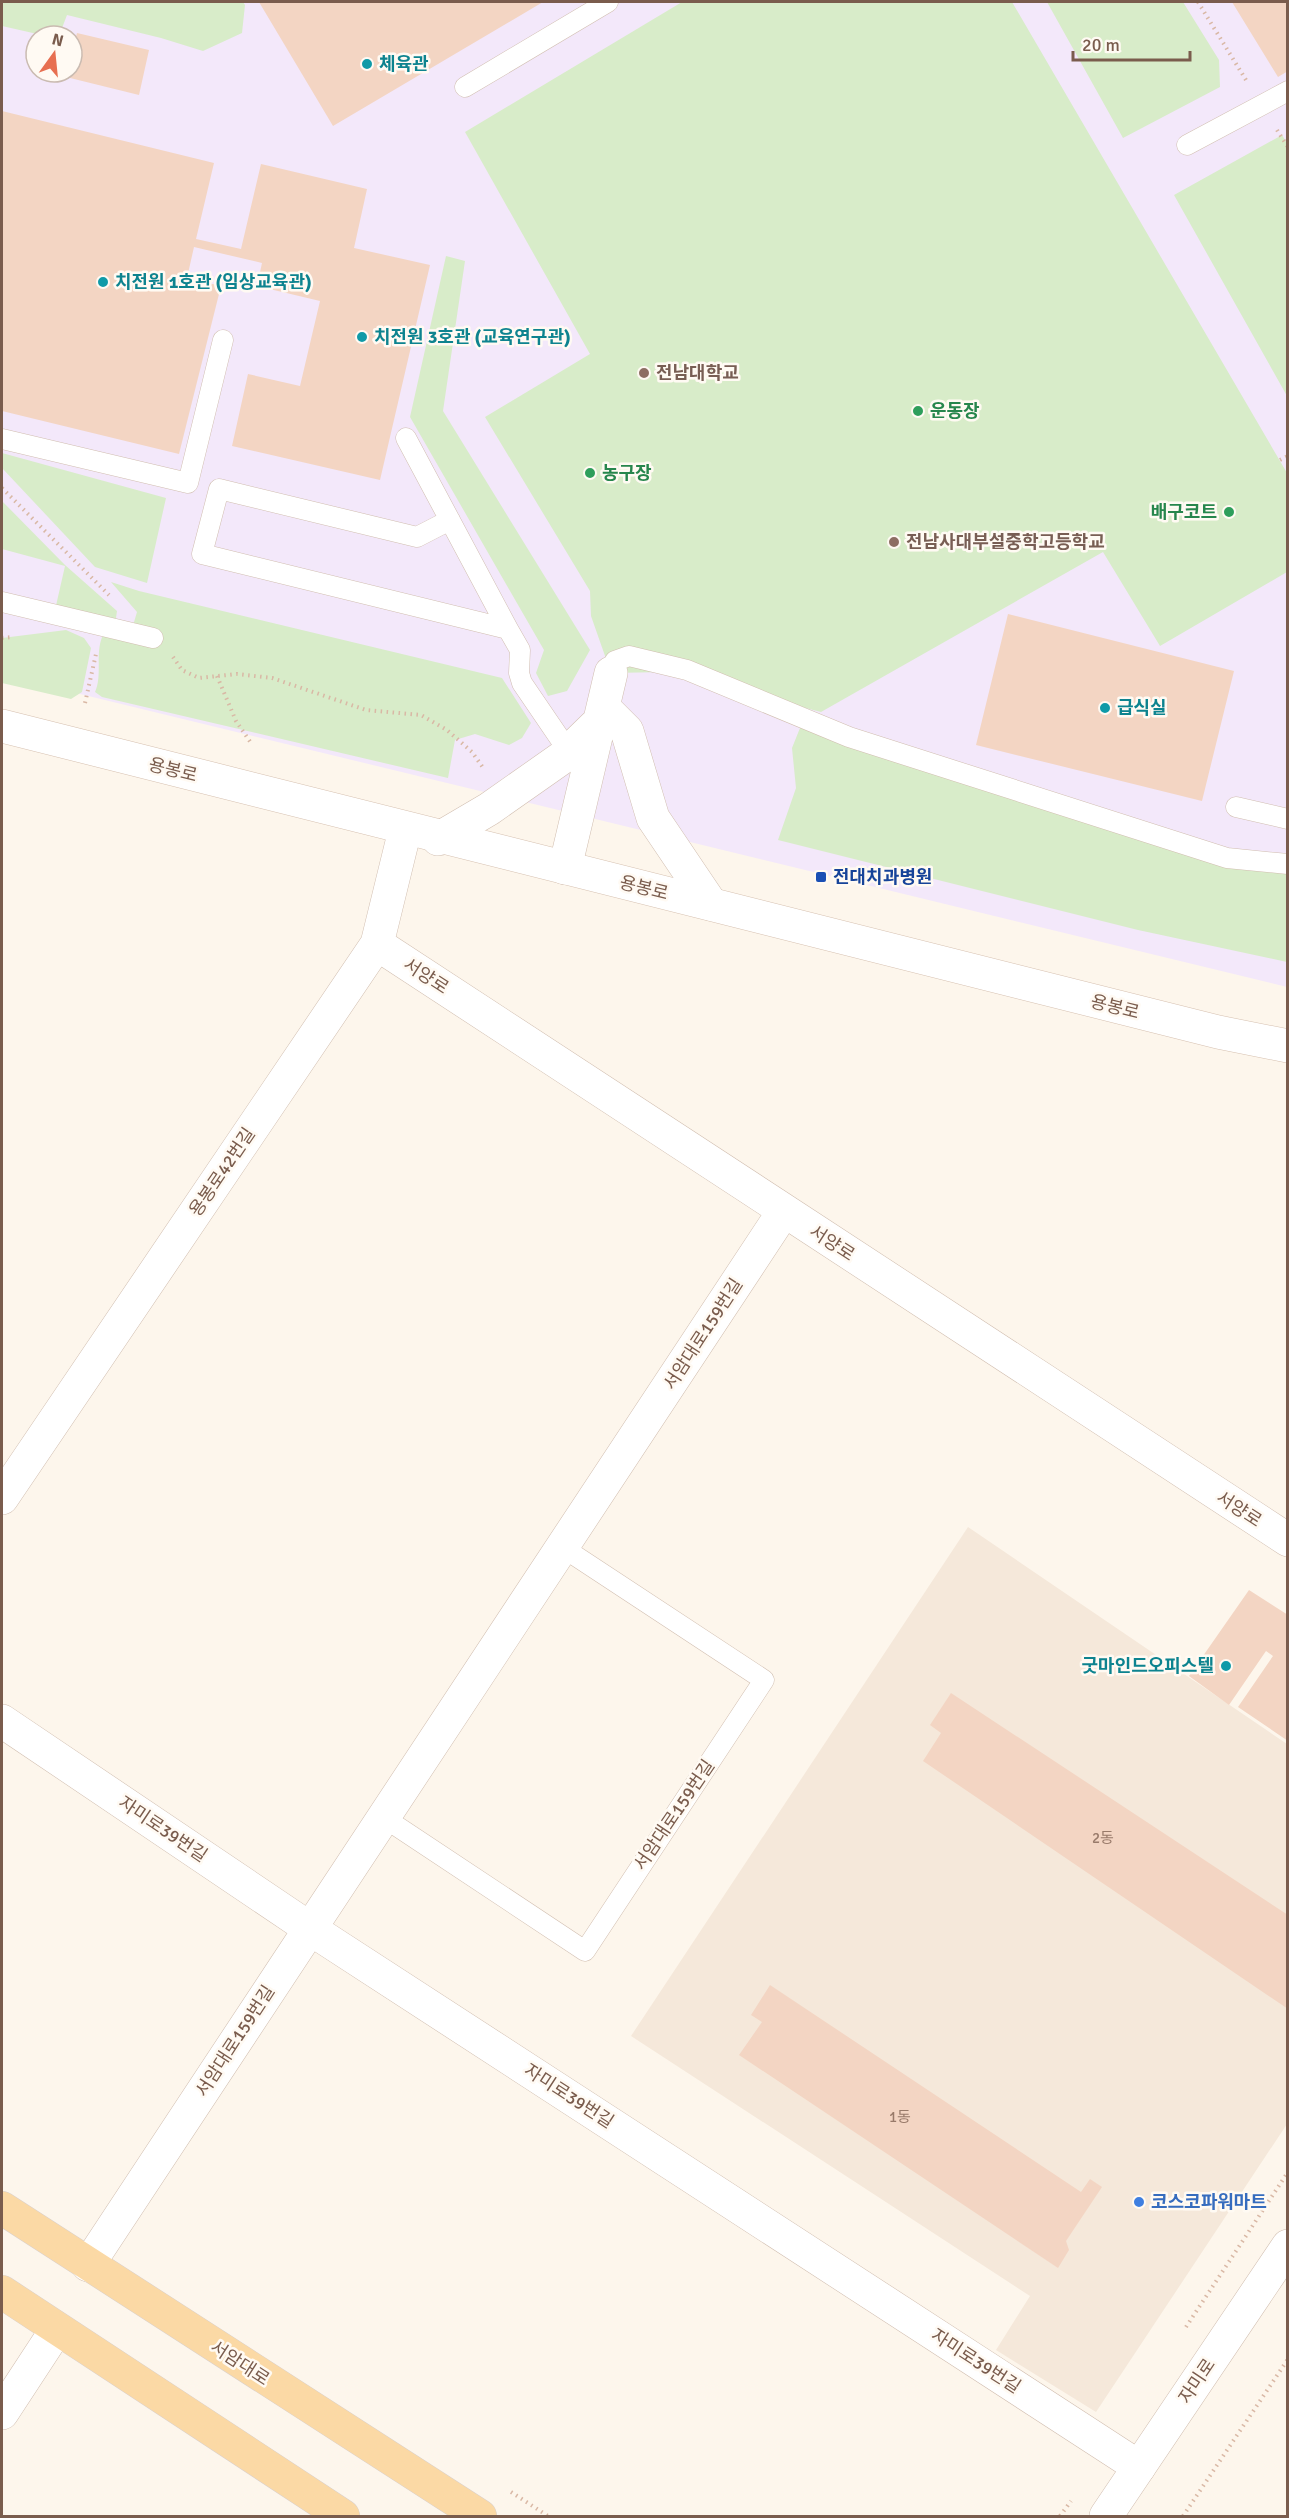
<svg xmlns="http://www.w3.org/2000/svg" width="1289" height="2518" font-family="Signika,'Noto Sans KR',sans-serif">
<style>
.residential{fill:#f5e8da}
.education{fill:#f3e8fa;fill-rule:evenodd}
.green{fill:#d8ecc9}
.building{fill:#f3d5c3}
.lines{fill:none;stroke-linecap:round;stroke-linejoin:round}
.service-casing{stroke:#d1beb0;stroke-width:21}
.minor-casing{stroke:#d1beb0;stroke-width:34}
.tertiary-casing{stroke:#d1beb0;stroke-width:34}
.secondary-casing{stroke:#d6c0b0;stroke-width:34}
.primary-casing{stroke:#dad1cd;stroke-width:34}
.path{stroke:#d9b8a5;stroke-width:4;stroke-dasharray:1.5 4.5;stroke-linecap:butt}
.service{stroke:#fff;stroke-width:20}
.minor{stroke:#fff;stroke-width:33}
.tertiary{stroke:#fff;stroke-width:33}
.secondary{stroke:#fff;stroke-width:33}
.primary{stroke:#fbd9a5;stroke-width:33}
.culture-dot{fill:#0f9aa8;stroke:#fffaf3;stroke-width:2}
.education-dot{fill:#8d6e63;stroke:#fffaf3;stroke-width:2}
.leisure-dot{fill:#2e9e5b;stroke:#fffaf3;stroke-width:2}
.transit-dot{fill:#1a4fb4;stroke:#fffaf3;stroke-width:2}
.shop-dot{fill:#3f7fe0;stroke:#fffaf3;stroke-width:2}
.labels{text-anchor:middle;stroke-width:5;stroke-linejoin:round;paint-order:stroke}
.number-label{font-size:15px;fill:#987a6a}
.culture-label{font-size:18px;font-weight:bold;fill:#0d838f;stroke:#fffaf3;text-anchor:start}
.education-label{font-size:18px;font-weight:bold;fill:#785e54;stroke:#fffaf3;text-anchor:start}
.leisure-label{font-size:18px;font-weight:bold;fill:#27864d;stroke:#fffaf3;text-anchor:start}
.street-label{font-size:18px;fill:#7a5c4d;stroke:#fffaf3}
.transit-label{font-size:18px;font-weight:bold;fill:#164399;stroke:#fffaf3;text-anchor:start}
.shop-label{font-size:18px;font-weight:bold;fill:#366cbe;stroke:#fffaf3;text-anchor:start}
</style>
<rect width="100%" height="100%" fill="#fdf6ec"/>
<path class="residential" d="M968,1527L1287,1744V2124L1096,2412L996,2350L1030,2296L631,2036Z"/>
<path class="education" d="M2,2H1287V987L2,675ZM36,36H72V72H36Z"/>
<path class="green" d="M2,2H243L245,5L242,33L203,51L161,38L67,15L59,36H46L2,26Z
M682,2H1012L1287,473V572L1160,646L1103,552L821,712L666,672L611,673L591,616L590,591L485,417L590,354L465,132Z
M1047,2H1183L1219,60L1220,87L1123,138Z
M1282,135L1288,145L1287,396L1174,195Z
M446,256L465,261L443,411L590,650L567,691L548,696L536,673L544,650L410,417Z
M2,453L166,498L147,583L95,567L2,468Z
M2,501L65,565L117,611L115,625L55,610L65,566L2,549Z
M111,582L139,591L502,678L531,723L522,738L509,745L475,734L455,740L448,778L102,697L95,692C103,674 94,651 104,633L129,639L137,612Z
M66,630L84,638L91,648L82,692L71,699L2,683V638Z
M804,718L1227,858L1287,864V962L1138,930L778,840L796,788L792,748Z"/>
<path class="building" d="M259,2H543L333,126Z
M1232,2H1288V71L1278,77Z
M77,33L149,50L139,95L66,77L67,72H72V52Z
M2,111L214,163L196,239L241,249L261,164L367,189L354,248L430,265L380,480L232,446L248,374L300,386L320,301L257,286L262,263L194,247L187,278L221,286L179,454L2,411Z
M1008,614L1234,671L1202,801L976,745Z
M1249,1590L1288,1615V1741L1238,1707L1273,1656L1266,1651L1229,1705L1189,1676Z
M951,1693L1288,1915V2009L923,1761L941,1733L930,1725Z
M770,1985L1081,2192L1090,2179L1102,2187L1066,2241L1069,2250L1058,2268L739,2055L762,2022L751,2015Z"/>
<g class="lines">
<defs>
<path id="service" d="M465,87L608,2
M1187,145L1288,91
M406,438L508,629
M2,439L188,483L223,340
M450,520L417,537L219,489L202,554L508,629L520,650L519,673L522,683L569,752
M2,602L153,638
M611,673L615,661L629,656L687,670L849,737L1227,858L1288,864
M1236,807L1288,819
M383,1817L585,1951L764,1680L562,1547"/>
<path id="minor" d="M603,707L627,731L653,818L711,904
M438,839L489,809L563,757L600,721
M565,868L611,673
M377,944L1288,1540
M2,1498L377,944L405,830
M2,1721L309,1928L1139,2467
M88,2265L784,1211
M2,2413L57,2329"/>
<path id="tertiary" d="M1106,2516L1288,2246"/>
<path id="secondary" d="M2,726C406,830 812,930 1218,1032L1288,1046"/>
<path id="primary" d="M2,2208L480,2516
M2,2292L343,2516"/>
</defs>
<use href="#service" class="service-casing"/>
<use href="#minor" class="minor-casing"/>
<use href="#tertiary" class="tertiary-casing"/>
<use href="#secondary" class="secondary-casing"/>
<use href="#primary" class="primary-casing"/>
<path class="path" d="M1198,2L1246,80
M1277,130L1288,147
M1280,460L1288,456
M2,488L109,595
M2,638L13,637
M173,657L182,670L199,678L237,674L272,678L366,710L421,715L447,730L472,752L484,769
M217,676L236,721L251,743
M85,703L96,654
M1186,2327L1288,2172
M511,2492L548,2516
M1060,2516L1071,2501
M1183,2516L1288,2359"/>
<use href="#service" class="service"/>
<use href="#minor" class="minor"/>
<use href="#tertiary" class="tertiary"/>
<use href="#secondary" class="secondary"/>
<use href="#primary" class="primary"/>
</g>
<g class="culture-dot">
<circle cx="367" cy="64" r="6"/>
<circle cx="103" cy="282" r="6"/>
<circle cx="362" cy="337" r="6"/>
<circle cx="1105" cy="708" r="6"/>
<circle cx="1226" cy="1666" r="6"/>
</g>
<g class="education-dot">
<circle cx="644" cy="373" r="6"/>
<circle cx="894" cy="542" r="6"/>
</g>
<g class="leisure-dot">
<circle cx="918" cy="411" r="6"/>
<circle cx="590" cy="473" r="6"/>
<circle cx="1229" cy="512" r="6"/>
</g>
<rect class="transit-dot" x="815" y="871" width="12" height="12" rx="3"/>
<circle class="shop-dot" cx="1139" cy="2202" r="6"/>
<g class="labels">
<g class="number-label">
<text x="1103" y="1843">2동</text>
<text x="900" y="2122">1동</text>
</g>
<g class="culture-label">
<text x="379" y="70">체육관</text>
<text x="115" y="288">치전원 1호관 (임상교육관)</text>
<text x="374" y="343">치전원 3호관 (교육연구관)</text>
<text x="1117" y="714">급식실</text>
<text x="1214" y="1672" text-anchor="end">굿마인드오피스텔</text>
</g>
<g class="education-label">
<text x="656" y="379">전남대학교</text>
<text x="906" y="548">전남사대부설중학고등학교</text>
</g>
<g class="leisure-label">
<text x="930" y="417">운동장</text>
<text x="602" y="479">농구장</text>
<text x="1217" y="518" text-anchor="end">배구코트</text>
</g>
<g class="street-label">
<text transform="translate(173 770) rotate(14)" y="6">용봉로</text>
<text transform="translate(644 888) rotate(14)" y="6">용봉로</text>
<text transform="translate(426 976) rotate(33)" y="6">서양로</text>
<text transform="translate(1115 1007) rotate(14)" y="6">용봉로</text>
<text transform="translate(222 1172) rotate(-56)" y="6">용봉로42번길</text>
<text transform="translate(832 1243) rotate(33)" y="6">서양로</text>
<text transform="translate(703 1334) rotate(-57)" y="6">서암대로159번길</text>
<text transform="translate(1239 1509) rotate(33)" y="6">서양로</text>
<text transform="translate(674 1815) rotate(-56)" y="6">서암대로159번길</text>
<text transform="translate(163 1829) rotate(34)" y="6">자미로39번길</text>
<text transform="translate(235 2041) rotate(-57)" y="6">서암대로159번길</text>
<text transform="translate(569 2096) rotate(33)" y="6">자미로39번길</text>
<text transform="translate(976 2361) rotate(33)" y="6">자미로39번길</text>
<text transform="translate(240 2363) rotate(33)" y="6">서암대로</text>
<text transform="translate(1197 2381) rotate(-56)" y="6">자미로</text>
</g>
<g class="transit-label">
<text x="833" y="883">전대치과병원</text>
</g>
<g class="shop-label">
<text x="1151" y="2208">코스코파워마트</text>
</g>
</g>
<rect width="1289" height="2518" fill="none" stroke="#7a5c4d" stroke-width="6"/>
<g transform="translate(54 54) rotate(15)"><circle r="28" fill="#fffaf3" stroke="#cabbb1" stroke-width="1.5"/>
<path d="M0-4.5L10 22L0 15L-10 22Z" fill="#e76f51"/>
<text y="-9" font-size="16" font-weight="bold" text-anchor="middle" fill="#7a5c4d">N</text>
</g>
<path d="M1073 51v9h117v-9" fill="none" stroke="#7a5c4d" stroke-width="3"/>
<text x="1082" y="51" font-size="18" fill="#7a5c4d" stroke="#fffaf3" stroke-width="4.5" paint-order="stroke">20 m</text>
</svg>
